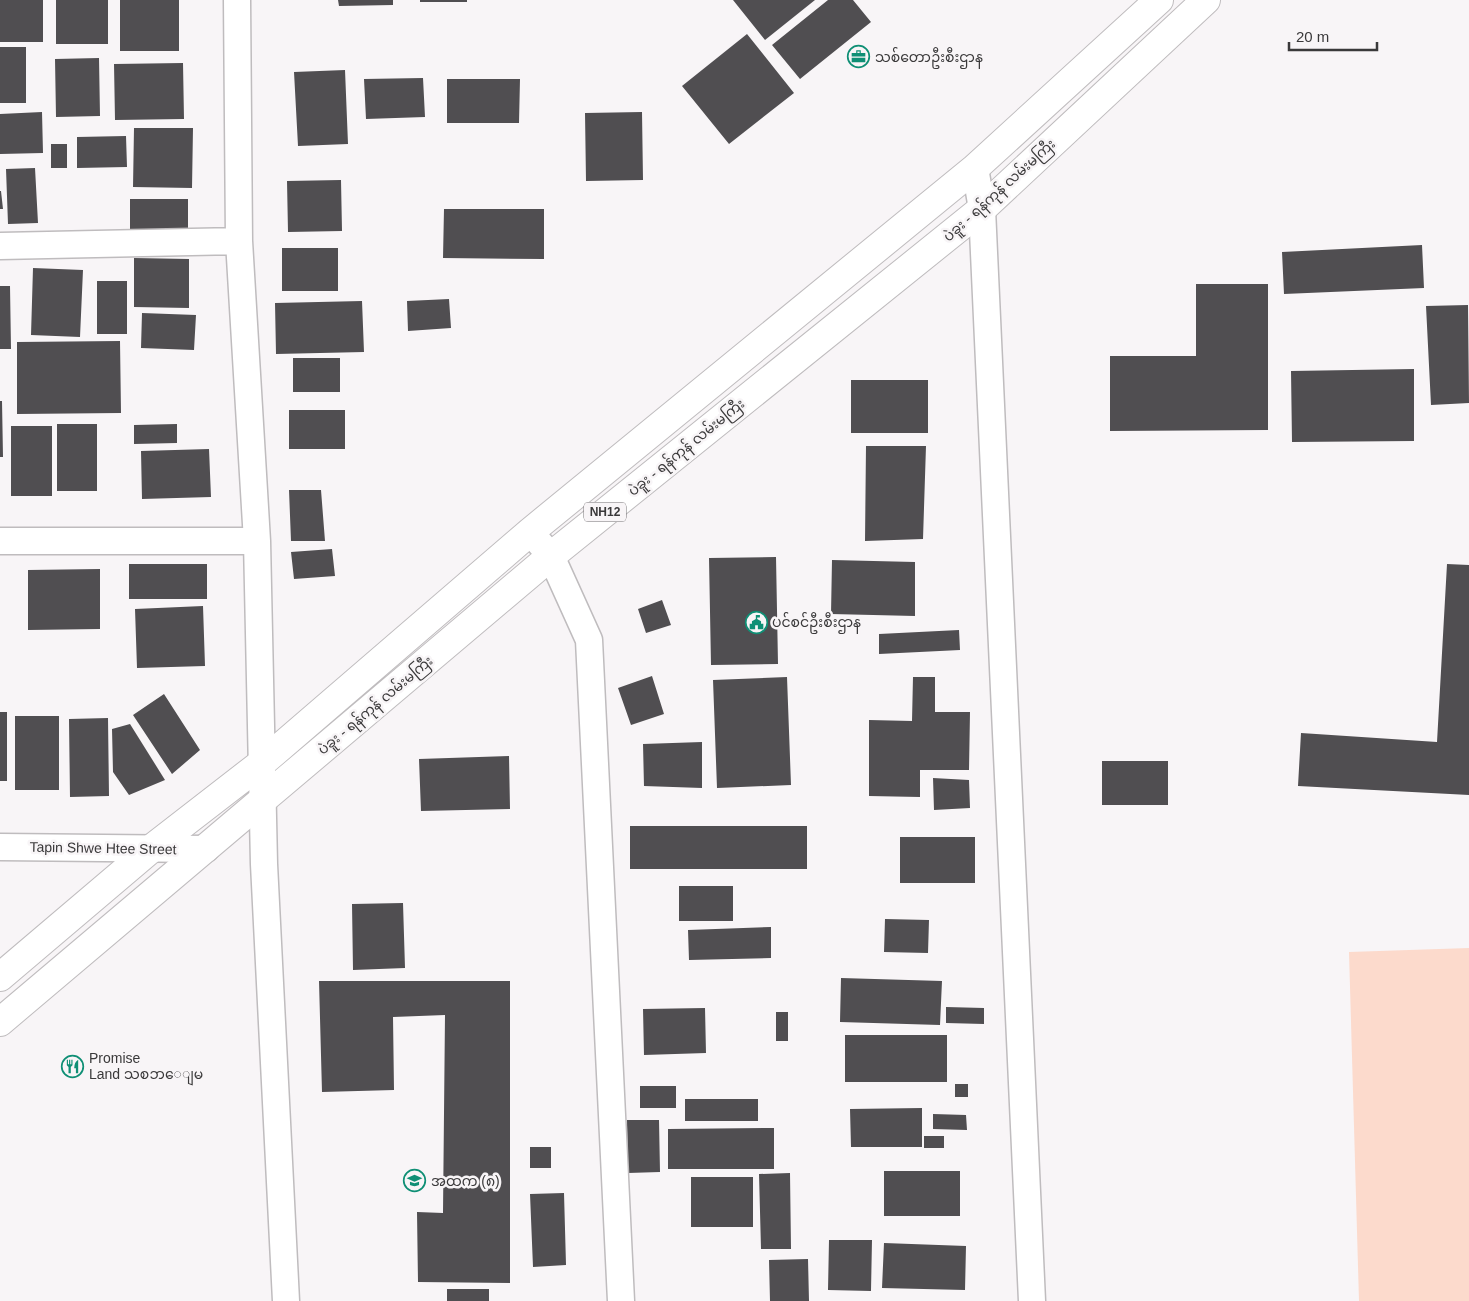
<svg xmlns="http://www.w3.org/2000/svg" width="1469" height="1301" font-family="Helvetica,'Noto Sans Myanmar',sans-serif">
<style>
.green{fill:#fcdacc}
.building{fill:#504e51}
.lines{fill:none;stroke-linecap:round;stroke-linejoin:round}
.minor-casing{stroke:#bfbcbe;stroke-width:29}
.trunk-casing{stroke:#bfbcbe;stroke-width:30}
.minor{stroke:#fff;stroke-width:26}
.trunk{stroke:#fff;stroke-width:28}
.labels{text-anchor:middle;stroke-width:5;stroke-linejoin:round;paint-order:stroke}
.shield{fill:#f8f5f7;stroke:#737173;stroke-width:1}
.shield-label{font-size:12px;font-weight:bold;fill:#3a393a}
.poi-label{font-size:14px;fill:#3a393a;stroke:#f8f5f7;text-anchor:start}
.street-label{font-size:14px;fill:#3a393a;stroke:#f8f5f7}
</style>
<rect width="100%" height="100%" fill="#f8f5f7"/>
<path class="green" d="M1469,948V1301H1359L1349,952Z"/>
<path class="building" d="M0,0H43V42H0Z
M56,0H108V44H56Z
M120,0H179V51H120Z
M338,0H393V5L339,6Z
M420,0H467V2H420Z
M733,0H815L765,40Z
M828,0H853L871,22L800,79L772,45Z
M747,34L794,93L729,144L682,86Z
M0,47H26V103H0Z
M99,58L100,116L56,117L55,59Z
M183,63L184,119L115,120L114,64Z
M345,70L348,144L298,146L294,72Z
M423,78L425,117L366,119L364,79Z
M447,79H520L519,123H447Z
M42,112L43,153L0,154V114Z
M642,112L643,180L586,181L585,113Z
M134,128H193L192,188L133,187Z
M126,136L127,167L77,168V137Z
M51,144H67V168H51Z
M35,168L38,223L8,224L6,169Z
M341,180L342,231L288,232L287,181Z
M0,191H1L3,209H0Z
M130,199H188V230H130Z
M444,209H544V259L443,258Z
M1422,245L1424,288L1284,294L1282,252Z
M282,248H338V291H282Z
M134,258L189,259V308L134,307Z
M33,268L83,270L80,337L31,335Z
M97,281H127V334H97Z
M1196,284H1268V430L1110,431V356H1196Z
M0,286H10L11,349H0Z
M449,299L451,328L408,331L407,301Z
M362,301L364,352L276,354L275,303Z
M1468,305L1469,403L1431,405L1426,306Z
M142,313L196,315L194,350L141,348Z
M120,341L121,413L17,414V342Z
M293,358H340V392H293Z
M1414,369V441L1292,442L1291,371Z
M851,380H928V433H851Z
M0,401H2L3,457H0Z
M289,410H345V449H289Z
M57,424H97V491H57Z
M177,424V443L134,444V425Z
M11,426H52V496H11Z
M866,446H926L923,539L865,541Z
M209,449L211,497L142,499L141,451Z
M289,490H321L325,541H291Z
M332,549L335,576L294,579L291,552Z
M776,557L778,664L711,665L709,558Z
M832,560L915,562V616L831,614Z
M129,564H207V599H129Z
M1447,564L1469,565V795L1298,786L1301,733L1437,742Z
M100,569V629L28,630V570Z
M662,600L671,625L646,633L638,609Z
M203,606L205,666L137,668L135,609Z
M959,630L960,650L879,654V634Z
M652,676L664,714L631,725L618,688Z
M787,677L791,785L717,788L713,680Z
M913,677H935V712H970L969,770H920V797L869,796V720L912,721Z
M164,694L200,750L172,774L133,715Z
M0,712H7V781H0Z
M15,716H59V790H15Z
M108,718L109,796L70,797L69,719Z
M130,724L165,780L129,795L113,772L112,729Z
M702,742V788L644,786L643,744Z
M509,756L510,809L421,811L419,759Z
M1102,761H1168V805H1102Z
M933,778L969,780L970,808L934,810Z
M630,826H807V869H630Z
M900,837H975V883H900Z
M679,886H733V921H679Z
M403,903L405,968L353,970L352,904Z
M885,919L929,920L928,953L884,952Z
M771,927V958L689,960L688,930Z
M841,978L942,981L940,1025L840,1022Z
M319,981H510V1283L418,1282L417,1212L443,1213L445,1015L393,1017L394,1090L322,1092Z
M946,1007L984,1008V1024L946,1023Z
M705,1008L706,1053L644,1055L643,1009Z
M776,1012H788V1041H776Z
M845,1035H947V1082H845Z
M955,1084H968V1097H955Z
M640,1086H676V1108H640Z
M685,1099H758V1121H685Z
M922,1108V1147H851L850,1109Z
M933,1114L966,1115L967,1130L933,1129Z
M627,1120H659L660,1172L628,1173Z
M774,1128V1169H668V1129Z
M924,1136H944V1148H924Z
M530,1147H551V1168H530Z
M884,1171H960V1216H884Z
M790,1173L791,1249H761L759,1174Z
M691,1177H753V1227H691Z
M564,1193L566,1265L533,1267L530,1194Z
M829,1240H872L871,1291L828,1290Z
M884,1243L966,1246L965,1290L882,1288Z
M808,1259L809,1301H770L769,1260Z
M447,1289H489V1301H447Z"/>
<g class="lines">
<defs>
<path id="minor" d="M237,0L239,241L257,541L264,864L286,1301
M975,168L982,209L1032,1301
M0,246L239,241
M530,532L551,556L589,640L621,1301
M0,541H257
M0,847L206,849"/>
<path id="trunk" d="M0,977L152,848L263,762L530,532L975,168L1159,0
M0,1022L551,556L982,209L1206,0"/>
</defs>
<use href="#minor" class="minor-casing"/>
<use href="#trunk" class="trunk-casing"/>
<use href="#minor" class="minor"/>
<use href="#trunk" class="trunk"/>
</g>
<defs>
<symbol id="office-ring" viewBox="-11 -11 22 22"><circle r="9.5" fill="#f8f5f7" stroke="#0f8f75" stroke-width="1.5"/><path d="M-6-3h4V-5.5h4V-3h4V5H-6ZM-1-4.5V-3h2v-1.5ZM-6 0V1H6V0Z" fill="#0f8f75"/></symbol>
<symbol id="civic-ring" viewBox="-11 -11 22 22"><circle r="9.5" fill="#f8f5f7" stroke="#0f8f75" stroke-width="1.5"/><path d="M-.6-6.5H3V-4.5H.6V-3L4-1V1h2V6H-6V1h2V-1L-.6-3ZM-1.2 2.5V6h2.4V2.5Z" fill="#0f8f75"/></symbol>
<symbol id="restaurant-ring" viewBox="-11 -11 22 22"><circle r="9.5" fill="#f8f5f7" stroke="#0f8f75" stroke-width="1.5"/><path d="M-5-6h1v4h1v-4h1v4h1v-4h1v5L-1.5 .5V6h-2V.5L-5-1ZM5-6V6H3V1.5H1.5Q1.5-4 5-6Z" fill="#0f8f75"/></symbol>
<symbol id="school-ring" viewBox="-11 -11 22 22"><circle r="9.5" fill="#f8f5f7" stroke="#0f8f75" stroke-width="1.5"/><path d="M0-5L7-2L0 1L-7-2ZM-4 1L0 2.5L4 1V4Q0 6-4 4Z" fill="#0f8f75"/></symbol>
</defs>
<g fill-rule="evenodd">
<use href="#office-ring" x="846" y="44" width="25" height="25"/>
<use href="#civic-ring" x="744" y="610" width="25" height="25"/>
<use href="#restaurant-ring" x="60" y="1054" width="25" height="25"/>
<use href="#school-ring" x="402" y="1168" width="25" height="25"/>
</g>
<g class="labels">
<rect class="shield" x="584" y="502.5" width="42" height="19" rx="4"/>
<g class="shield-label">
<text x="605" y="516">NH12</text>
</g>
<g class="poi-label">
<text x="875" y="62">သစ်တောဦးစီးဌာန</text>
<text x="772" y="627">ပင်စင်ဦးစီးဌာန</text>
<text x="89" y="1063">Promise<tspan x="89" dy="16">Land သစၥာေျမ</tspan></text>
<text x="431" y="1186">အထက (၈)</text>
</g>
<g class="street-label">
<text transform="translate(999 190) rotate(-42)" y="5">ပဲခူး - ရန်ကုန် လမ်းမကြီး</text>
<text transform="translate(686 447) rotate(-39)" y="5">ပဲခူး - ရန်ကုန် လမ်းမကြီး</text>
<text transform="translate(375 705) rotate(-40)" y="5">ပဲခူး - ရန်ကုန် လမ်းမကြီး</text>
<text transform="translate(103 848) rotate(1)" y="5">Tapin Shwe Htee Street</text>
</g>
</g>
<path d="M1289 42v8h88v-8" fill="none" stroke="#3a393a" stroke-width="2.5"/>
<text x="1296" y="42" font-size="15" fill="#3a393a" stroke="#f8f5f7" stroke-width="4" paint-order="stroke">20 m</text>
</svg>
